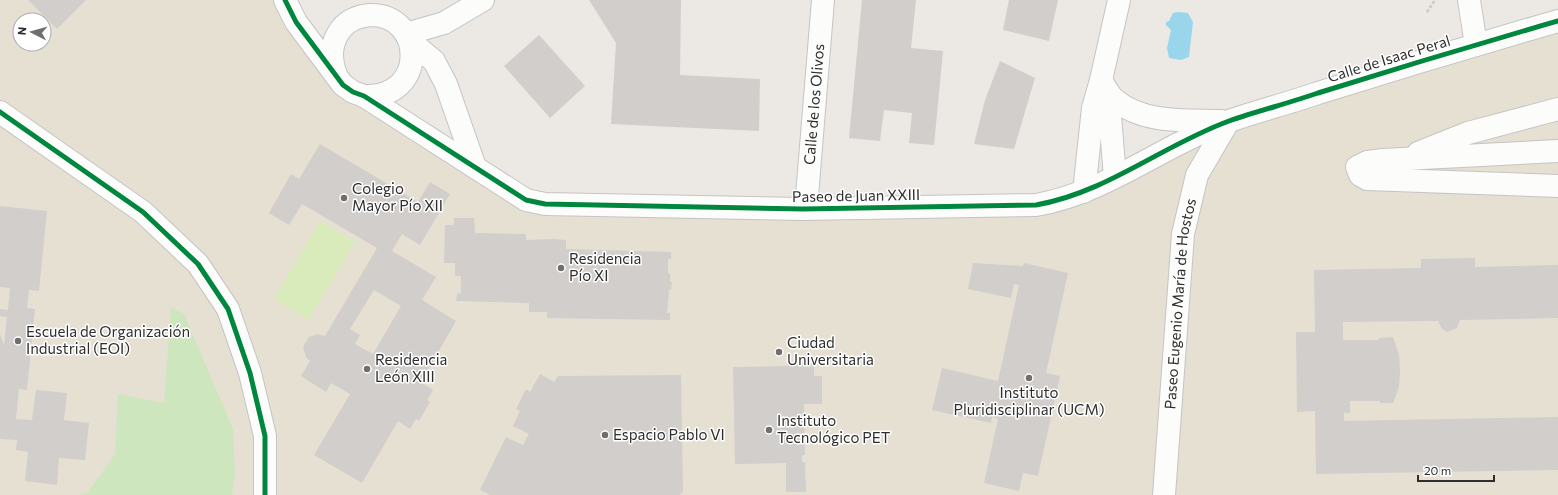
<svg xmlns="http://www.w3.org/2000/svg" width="1558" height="495" font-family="Commissioner,sans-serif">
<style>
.education{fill:#e6e0d3;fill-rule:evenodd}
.green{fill:#cee6be}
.pitch{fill:#d9eabb}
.water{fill:#99d6ec}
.building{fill:#d1cecb;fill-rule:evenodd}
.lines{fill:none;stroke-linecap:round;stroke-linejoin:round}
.minor-casing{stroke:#c5c4c5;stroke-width:24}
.path{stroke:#c9c9c8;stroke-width:2.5;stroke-dasharray:3 2;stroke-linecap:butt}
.minor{stroke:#fcfcfb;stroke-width:22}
.cycleway-casing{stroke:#fff;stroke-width:8}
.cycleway{stroke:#00873e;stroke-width:5}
.poi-dot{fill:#706f6e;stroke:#fff;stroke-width:1.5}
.labels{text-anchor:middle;stroke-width:3;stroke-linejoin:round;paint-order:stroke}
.street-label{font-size:15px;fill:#2e2e2e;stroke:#fff}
.poi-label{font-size:15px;fill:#2e2e2e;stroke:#fff;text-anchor:start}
</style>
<rect width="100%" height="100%" fill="#ece8e4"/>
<path class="education" d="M0,0H285L336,76L526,200L1036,205L1156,154L1558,21V495H0ZM20,20H44V44H20Z"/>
<path class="green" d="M171,307L184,314L233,429L235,473L232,495H78L88,492L115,454L118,394L164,403Z"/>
<path class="pitch" d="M320,221L355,242L309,320L274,299Z"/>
<path class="water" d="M1178,12L1188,13L1193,22L1189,57L1181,60L1169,58L1167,48L1171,30L1166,25V22L1169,21L1173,13Z"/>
<path class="building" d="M28,0H86L57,29Z
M589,0H681L680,75L760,79L759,131L611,124L616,43Z
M862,0H916L911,48L943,51L934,145L909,143L912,113L884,110L880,141L849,138Z
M1009,0H1058L1049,41L1003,30Z
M539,35L585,86L550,118L504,66Z
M1000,61L1035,78L1014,149L974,144L985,100Z
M320,144L418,202L430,182L450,194L420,245L402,234L392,251L436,277L422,300L456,321L421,382L433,390L427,400L430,402L419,421L416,419L410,429L398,421L362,483L314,455L350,394L331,383L326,392L301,376L310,361L306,357L303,347L309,337L318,334L325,336L377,248L302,204L289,225L269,213L291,174L299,179ZM374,290L401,306L373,354L355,344L360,335L350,329Z
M0,206L47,211L39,291L29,290L27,308L35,309L27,390L19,389L16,419L32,420L36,390L67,393L64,420L89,423L85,460L59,458L57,485L25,481L28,452L16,450L17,440L0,439V334L4,345L7,317L0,316V309L8,310L10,288L0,287Z
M454,218H474L475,233L526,234V240L554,239L566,240V249L671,252V259H668V273H670V282H672L671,290H669L667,313H670V320L547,318V312H529V303L456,301L457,294L461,293V276H455V263H444L445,225H454Z
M1475,258V267L1558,265V318L1460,320L1457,328L1447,332L1442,329L1438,321L1343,322V340H1379V338L1393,337L1399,355L1400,371L1399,387L1393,403H1380V401H1350V413H1344V421L1558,417V470L1316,474L1315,411L1297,412L1296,332H1315L1314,270L1421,268V259Z
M973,263L1023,266L1024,263L1068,273L1046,373L1060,376L1038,476L1023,473L1019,491L984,483L998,419L992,417L991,423L932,410L942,368L998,381L1019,285L1014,284L1011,298L968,289Z
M814,363V376H822V404H804L805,455H802V462H805L806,492H786V463L735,464L733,367L787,366V364Z
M540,374L554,382L558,376L681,375L683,492L679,495H490L480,490L506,437L523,445L529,434L513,426L520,411L516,409L526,389L530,392Z"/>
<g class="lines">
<defs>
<g id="minor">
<path d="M285,0L296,22L343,85L353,92L364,96L526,200L545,204L803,209L1036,205C1106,193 1163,145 1229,121C1258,111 1289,103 1318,93C1398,68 1478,44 1558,21"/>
<path d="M1469,0L1476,45"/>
<path d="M406,34L444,23L483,0"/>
<path d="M410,41L434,61L446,84L475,167"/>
<path d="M336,75C330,58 330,44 341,29C348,20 360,16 370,15C425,14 428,99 364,96"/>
<path d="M1101,80C1105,87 1109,95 1115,100C1144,124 1186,120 1221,121"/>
<path d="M1108,92L1115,177"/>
<path d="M0,112L143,212L198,264L228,309L250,373L265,436V495"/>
<path d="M1558,151L1383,160L1367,162L1357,167L1360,175L1367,179L1558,186"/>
<path d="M1418,153L1468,133L1558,109"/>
<path d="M1084,192L1093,108L1101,80L1119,0"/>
<path id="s1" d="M806,208L823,0"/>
<path id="s2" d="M1164,495L1183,234L1197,175L1228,122"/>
</g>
</defs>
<use href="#minor" class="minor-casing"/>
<path class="path" d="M1427,12L1435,0"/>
<use href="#minor" class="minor"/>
<defs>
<path id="cycleway" d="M285,0L296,22L343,85L353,92L364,96L526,200L545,204L803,209L1036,205C1106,193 1163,145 1229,121C1258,111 1289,103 1318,93C1398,68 1478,44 1558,21
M0,112L143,212L198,264L228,309L250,373L265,436V495"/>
</defs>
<use href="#cycleway" class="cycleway-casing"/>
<use href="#cycleway" class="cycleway"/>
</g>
<g class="poi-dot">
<circle cx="344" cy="198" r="4"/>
<circle cx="561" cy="268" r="4"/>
<circle cx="18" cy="341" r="4"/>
<circle cx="779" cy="352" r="4"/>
<circle cx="367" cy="369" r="4"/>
<circle cx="1029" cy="378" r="4"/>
<circle cx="769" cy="430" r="4"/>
<circle cx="605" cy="435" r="4"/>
</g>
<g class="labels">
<g class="street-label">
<text transform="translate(1389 59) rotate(-17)" y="5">Calle de Isaac Peral</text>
<text dy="5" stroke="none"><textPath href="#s1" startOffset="104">Calle de los Olivos</textPath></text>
<text transform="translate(856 196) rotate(-1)" y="5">Paseo de Juan XXIII</text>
<text dy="5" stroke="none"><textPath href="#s2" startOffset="192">Paseo Eugenio María de Hostos</textPath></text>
</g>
<g class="poi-label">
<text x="352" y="194">Colegio<tspan x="352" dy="17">Mayor Pío XII</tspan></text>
<text x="569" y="264">Residencia<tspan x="569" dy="17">Pío XI</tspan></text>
<text x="26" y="337">Escuela de Organización<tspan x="26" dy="17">Industrial (EOI)</tspan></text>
<text x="787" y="348">Ciudad<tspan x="787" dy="17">Universitaria</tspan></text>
<text x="375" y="365">Residencia<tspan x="375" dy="17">León XIII</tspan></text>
<text x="1029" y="398" text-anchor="middle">Instituto<tspan x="1029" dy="17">Pluridisciplinar (UCM)</tspan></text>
<text x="777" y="426">Instituto<tspan x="777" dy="17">Tecnológico PET</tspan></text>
<text x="613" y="440">Espacio Pablo VI</text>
</g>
</g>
<g transform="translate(32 32) rotate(276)"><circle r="19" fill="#ffffff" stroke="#ababab"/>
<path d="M0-3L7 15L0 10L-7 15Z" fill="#706f6e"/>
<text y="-6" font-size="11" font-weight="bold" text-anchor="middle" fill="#2e2e2e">N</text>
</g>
<path d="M1418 475v6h76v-6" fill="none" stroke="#2e2e2e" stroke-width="2"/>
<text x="1424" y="475" font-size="12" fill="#2e2e2e" stroke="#ffffff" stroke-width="3" paint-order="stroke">20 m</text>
</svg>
